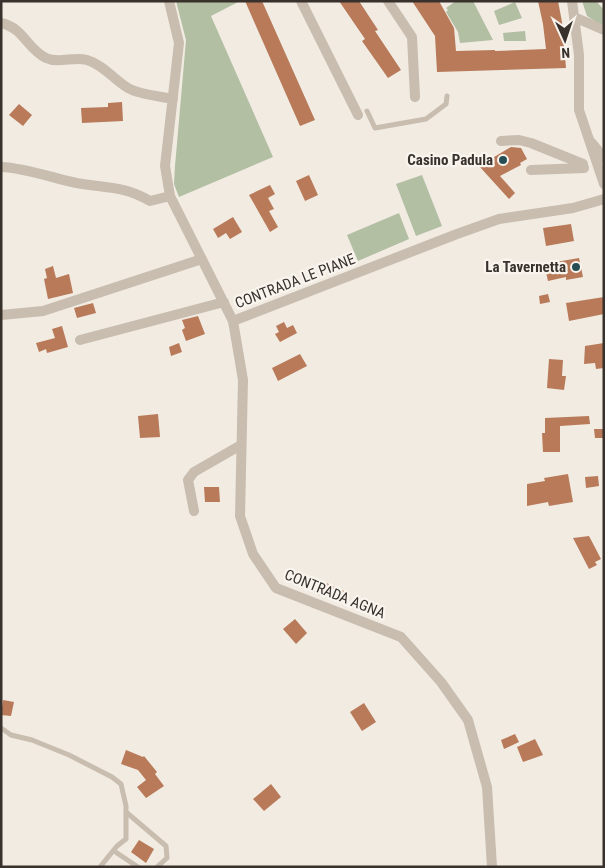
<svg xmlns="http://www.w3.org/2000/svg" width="605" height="868" font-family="'Roboto Condensed',sans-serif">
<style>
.green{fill:#b2bfa3}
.building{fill:#b87a59}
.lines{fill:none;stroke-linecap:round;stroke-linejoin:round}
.lane{stroke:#c8bdaf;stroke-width:5}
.street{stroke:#c8bdaf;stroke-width:10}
.poi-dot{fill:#264d54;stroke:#f9f5ee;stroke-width:2}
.labels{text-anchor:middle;stroke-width:4.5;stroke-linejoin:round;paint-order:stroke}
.poi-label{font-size:15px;font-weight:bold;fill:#38312c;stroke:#f9f5ee;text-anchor:end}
.street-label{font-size:15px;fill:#38312c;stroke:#f9f5ee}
</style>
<rect width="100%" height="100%" fill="#f1ebe2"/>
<path class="green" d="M176,1H240L211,16L273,157L179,197L174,184L175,166L186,40Z
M456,1H473L493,40L460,43L458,32L446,12L448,10L446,8Z
M582,1H596L604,10V27L587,16Z
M515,2L522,18L499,25L494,11Z
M525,31L526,41H504L503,33Z
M422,175L442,226L416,236L396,184Z
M399,213L409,239L358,261L347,235Z"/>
<path class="building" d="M245,1H262L315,120L300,126Z
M339,1H359L378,30L375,31L401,70L388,78L362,41L365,39Z
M412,1H439L454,28L456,51L495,50V51L546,49L543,24L538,1H558L562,22L566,68L437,72L435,36Z
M122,102L123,121L82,123L81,108L108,107V103Z
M19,104L32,115L23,126L9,115Z
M511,147L521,148L527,159L520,163L521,165L500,176L515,193L509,199L479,166Z
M309,175L318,195L305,201L296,181Z
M270,185L275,194L268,198L274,209L269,211L278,227L270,232L249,195Z
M233,217L242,232L230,239L226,233L218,238L213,229Z
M571,224L574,241L546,246L543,228Z
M579,258L583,277L566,280V277L548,281L544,264Z
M53,266L56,278L69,274L73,293L48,299L44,279L47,278L45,269Z
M548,294L550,302L540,304L539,296Z
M604,297V314L569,321L566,303Z
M93,303L96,313L77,318L74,308Z
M198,316L205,334L186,341L182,330L185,328L182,320Z
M284,322L287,328L293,325L297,333L280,342L275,334L279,332L276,326Z
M62,326L68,347L47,353L46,349L39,352L36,343L55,338L52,329Z
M179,343L182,352L171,356L169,347Z
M604,343V368L596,369L595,363L584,364L585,346Z
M300,354L307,366L278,381L272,368Z
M549,359L563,360L562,376H566L564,390L547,388Z
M158,414L160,437L140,438L138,416Z
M589,416L590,424L560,426V452H543L542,433H545V418Z
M594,429H604V438H595Z
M568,474L573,502L549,506L548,502L527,506V484L545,481L544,478Z
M598,476L599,486L586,488L585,477Z
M204,487H219L220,502H205Z
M589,536L601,559L595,562L597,565L589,569L573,538Z
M320,580L344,591L340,600L322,594L321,596L314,592Z
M295,619L307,633L296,644L283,629Z
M3,700L14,702L11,716L1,715Z
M364,703L376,722L362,731L350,712Z
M515,734L519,742L504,749L501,740Z
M535,739L543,755L523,762L517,747Z
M126,750L143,757L144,756L157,772L155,774L164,786L146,798L137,787L146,780L138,770L121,764Z
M271,784L281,797L264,811L253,799Z
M139,840L154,849L146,863L131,852Z"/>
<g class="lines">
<path class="lane" d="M367,111L375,128L426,119L446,104L447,96
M1,728L11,735L32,740L69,755L112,777L121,784L126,806V839L117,846L100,867
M126,812L166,846L167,858L157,867
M114,851L138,867"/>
<path class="street" d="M169,1L179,43L165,166L170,196L233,321L457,234L499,219L573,208L604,199
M301,1L358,115
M388,1L412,37L415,97
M572,1L579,55V110L604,184
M574,17L604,30
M1,23C24,28 27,49 46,58C59,64 74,56 87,60C104,65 114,80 128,88C140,95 159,96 173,99
M501,141L519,140L531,143L583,164
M592,143L604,158
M1,167C26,168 49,177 72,182C103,189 121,184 150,201L170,196
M531,170L584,168
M1,315L43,311L202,259
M233,321L243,380L240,516L253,554L276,588L401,637L441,682L468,720L487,787L492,867
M80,340L224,302
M194,511L188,480L194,472L241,445"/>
</g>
<g class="poi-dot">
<circle cx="503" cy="160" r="5"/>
<circle cx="576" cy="267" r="5"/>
</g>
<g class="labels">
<g class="poi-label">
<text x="493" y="165">Casino Padula</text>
<text x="566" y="272">La Tavernetta</text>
</g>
<g class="street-label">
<text transform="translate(295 281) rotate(-21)" y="5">CONTRADA LE PIANE</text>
<text transform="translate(335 594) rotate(22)" y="5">CONTRADA AGNA</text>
</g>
</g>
<rect width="605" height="868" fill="none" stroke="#38312c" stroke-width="5"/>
<g transform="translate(565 40) rotate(177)" stroke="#f9f5ee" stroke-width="4" paint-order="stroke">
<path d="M0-4L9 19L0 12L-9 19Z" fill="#38312c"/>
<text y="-8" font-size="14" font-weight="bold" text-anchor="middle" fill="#38312c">N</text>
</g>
</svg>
